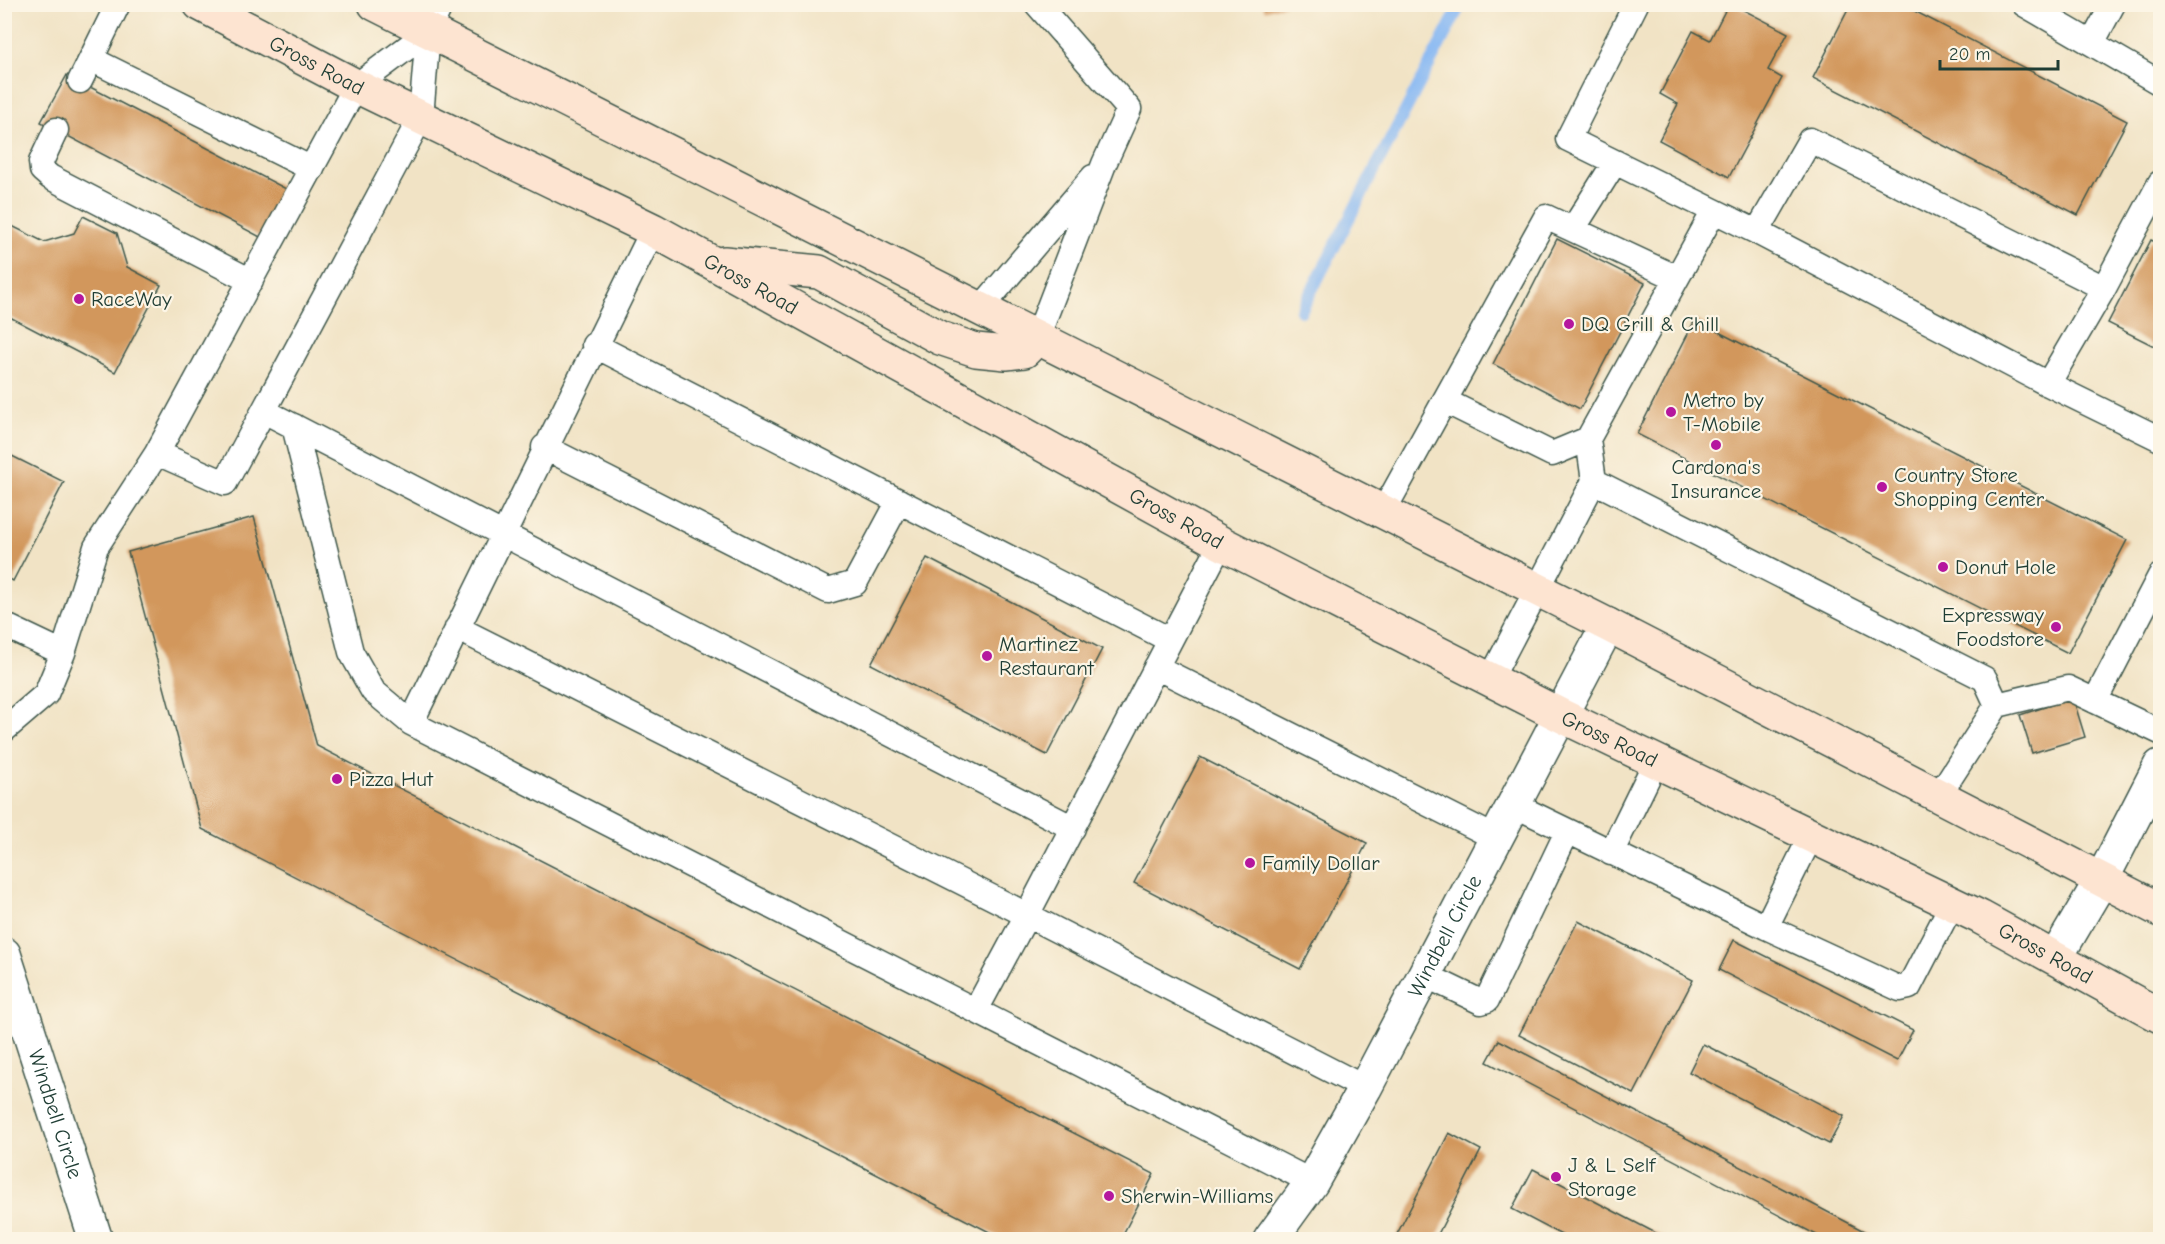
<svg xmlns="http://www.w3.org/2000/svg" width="2165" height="1244" font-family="'Comic Neue',sans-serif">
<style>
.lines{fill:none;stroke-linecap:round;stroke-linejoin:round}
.stream{stroke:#87b8f3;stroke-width:12}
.building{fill:#d2975b}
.service-casing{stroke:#3e564a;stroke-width:27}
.minor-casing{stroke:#3e564a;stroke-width:36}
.tertiary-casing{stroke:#3e564a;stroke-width:36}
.secondary-casing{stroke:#3e564a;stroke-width:36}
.service{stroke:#fff;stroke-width:24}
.minor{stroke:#fff;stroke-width:33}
.tertiary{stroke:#fff;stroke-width:33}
.secondary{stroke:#fde4d1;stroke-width:33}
.poi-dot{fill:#b5179e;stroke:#fcf5e5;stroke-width:2}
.labels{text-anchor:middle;stroke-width:4.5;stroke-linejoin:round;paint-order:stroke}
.street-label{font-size:21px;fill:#1f3d34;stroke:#fcf5e5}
.poi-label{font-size:21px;fill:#1f3d34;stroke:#fcf5e5;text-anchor:start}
</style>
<rect width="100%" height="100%" fill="#fcf5e5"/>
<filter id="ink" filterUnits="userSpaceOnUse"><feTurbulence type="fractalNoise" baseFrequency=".0167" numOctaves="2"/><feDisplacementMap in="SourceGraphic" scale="12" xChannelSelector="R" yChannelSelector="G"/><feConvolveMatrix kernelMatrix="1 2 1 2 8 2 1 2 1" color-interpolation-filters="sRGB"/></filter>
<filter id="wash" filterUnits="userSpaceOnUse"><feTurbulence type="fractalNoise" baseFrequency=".008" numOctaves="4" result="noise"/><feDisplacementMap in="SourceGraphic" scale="24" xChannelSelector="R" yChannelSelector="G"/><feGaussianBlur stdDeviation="1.35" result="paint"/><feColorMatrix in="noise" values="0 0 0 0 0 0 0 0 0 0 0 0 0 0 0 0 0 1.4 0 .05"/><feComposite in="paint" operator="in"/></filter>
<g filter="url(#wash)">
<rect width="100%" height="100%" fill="#f1e3c5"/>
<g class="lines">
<path class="stream" d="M1301,311L1461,4"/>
</g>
<g id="blocks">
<path class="building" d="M1262,4H1285V5L1265,11Z
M1851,4H1901L2127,121L2078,215L1813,78Z
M1728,5H1734L1788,33L1768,70L1782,78L1729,177L1659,140L1678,104L1660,94L1693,31L1710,40Z
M67,75L292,192L266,240L41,122Z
M83,216L117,233L127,267L161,285L115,372L4,314V222L44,242L74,233Z
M1557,239L1645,283L1580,409L1493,364Z
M2151,240L2160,244V349L2108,323Z
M1695,320L2127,540L2068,653L1637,434Z
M4,452L64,482L13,581L4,576Z
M254,517L317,746L1154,1174L1120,1240H1005L202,829L128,552Z
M927,558L1102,649L1047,755L871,664Z
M2073,698L2085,737L2032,753L2020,715Z
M1200,757L1367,843L1300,969L1134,883Z
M1578,921L1693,980L1634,1094L1519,1035Z
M1734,940L1913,1030L1897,1061L1719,970Z
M1499,1040L1881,1240H1826L1487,1062Z
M1703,1044L1844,1116L1829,1144L1689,1072Z
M1449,1133L1481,1150L1435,1240H1394Z
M1533,1169L1669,1240H1571L1512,1209Z"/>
</g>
</g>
<g filter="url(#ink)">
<use href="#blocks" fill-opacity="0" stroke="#3e564a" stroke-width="1.5"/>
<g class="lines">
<defs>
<path id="service" d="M118,4L91,59L312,169
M1037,4L1129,109L1104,164L1037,338
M1636,4L1568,139L1757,232L2048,384L2104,288L2160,183
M2024,4L2160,83
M428,32L356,86L157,453L225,483L421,117L428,32L441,4
M2092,43L2113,4
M80,81L91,59
M56,130L41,162L42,170L50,177L251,281
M1573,229L1615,162
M653,230L411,723L1312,1182
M1757,232L1810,140L2104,288
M980,309L1093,177
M594,345L1170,640
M2048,384L2160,439
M1445,401L1552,454L1588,439
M264,411L1073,828
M294,426L351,652L373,691L411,723
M544,447L828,591L855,583L899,501
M1594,481L1588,439L1714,211
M1383,512L1546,217L1677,278
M1221,543L1027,915L1365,1088
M4,625L63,653L46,694L4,730
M457,628L1027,915L976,1010
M63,653L96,547L157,453
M1156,667L1494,837
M1490,680L1594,481L1985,679L1997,705
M2095,701L2160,576
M1939,795L1997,705L2068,688L2160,732
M1512,804L1766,927
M1811,836L1766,927L1900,989L1909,987L1952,904
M1611,853L1656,761
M1425,975L1481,1002L1487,1000L1567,832"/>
<g id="minor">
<path id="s1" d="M4,954L96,1240"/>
<path id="s2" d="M1270,1240L1312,1182L1365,1088L1608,625"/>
</g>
<path id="tertiary" d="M2056,957L2102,879L2160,766"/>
<g id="secondary">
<path id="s3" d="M200,4L356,86L653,230L1221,543L1560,715L1980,917L2160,1016"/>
<path d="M375,4L1608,625L2160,910"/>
<path d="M724,263L819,272L940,338L976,350L1006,353L1024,351L1037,338"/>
</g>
</defs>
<use href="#service" class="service-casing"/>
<use href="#minor" class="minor-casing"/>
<use href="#tertiary" class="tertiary-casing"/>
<use href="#secondary" class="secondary-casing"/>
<use href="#service" class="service"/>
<use href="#minor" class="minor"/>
<use href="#tertiary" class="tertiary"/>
<use href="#secondary" class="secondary"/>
</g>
</g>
<g class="poi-dot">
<circle cx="79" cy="299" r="6"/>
<circle cx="1569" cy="324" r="6"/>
<circle cx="1671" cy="412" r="6"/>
<circle cx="1716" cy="445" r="6"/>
<circle cx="1882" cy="487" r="6"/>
<circle cx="1943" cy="567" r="6"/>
<circle cx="2056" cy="627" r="6"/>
<circle cx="987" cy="656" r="6"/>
<circle cx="337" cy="779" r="6"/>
<circle cx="1250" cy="863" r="6"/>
<circle cx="1556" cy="1177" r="6"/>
<circle cx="1109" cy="1196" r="6"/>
</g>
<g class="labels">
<g class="street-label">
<text dy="7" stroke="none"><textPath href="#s3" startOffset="132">Gross Road</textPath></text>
<text dy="7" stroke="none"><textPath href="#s3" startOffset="618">Gross Road</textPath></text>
<text dy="7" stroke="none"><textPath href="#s3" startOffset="1104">Gross Road</textPath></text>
<text dy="7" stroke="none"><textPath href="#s3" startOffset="1590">Gross Road</textPath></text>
<text dy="7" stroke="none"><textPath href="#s2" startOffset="351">Windbell Circle</textPath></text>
<text dy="7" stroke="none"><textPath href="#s3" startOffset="2076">Gross Road</textPath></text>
<text dy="7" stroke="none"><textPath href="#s1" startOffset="168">Windbell Circle</textPath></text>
</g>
<g class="poi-label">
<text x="91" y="306">RaceWay</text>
<text x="1581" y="331">DQ Grill &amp; Chill</text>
<text x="1683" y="407">Metro by<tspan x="1683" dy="24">T-Mobile</tspan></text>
<text x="1716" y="474" text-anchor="middle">Cardona's<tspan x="1716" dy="24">Insurance</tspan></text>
<text x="1894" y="482">Country Store<tspan x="1894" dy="24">Shopping Center</tspan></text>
<text x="1955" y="574">Donut Hole</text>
<text x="2044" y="622" text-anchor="end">Expressway<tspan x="2044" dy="24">Foodstore</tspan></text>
<text x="999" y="651">Martinez<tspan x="999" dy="24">Restaurant</tspan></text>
<text x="349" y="786">Pizza Hut</text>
<text x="1262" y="870">Family Dollar</text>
<text x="1568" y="1172">J &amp; L Self<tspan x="1568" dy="24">Storage</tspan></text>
<text x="1121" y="1203">Sherwin-Williams</text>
</g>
</g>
<rect width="2165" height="1244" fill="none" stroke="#fcf5e5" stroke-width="24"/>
<path d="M1940 60v9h118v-9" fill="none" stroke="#1f3d34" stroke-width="3"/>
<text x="1949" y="60" font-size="18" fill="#1f3d34" stroke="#fcf5e5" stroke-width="4.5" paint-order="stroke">20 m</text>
</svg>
